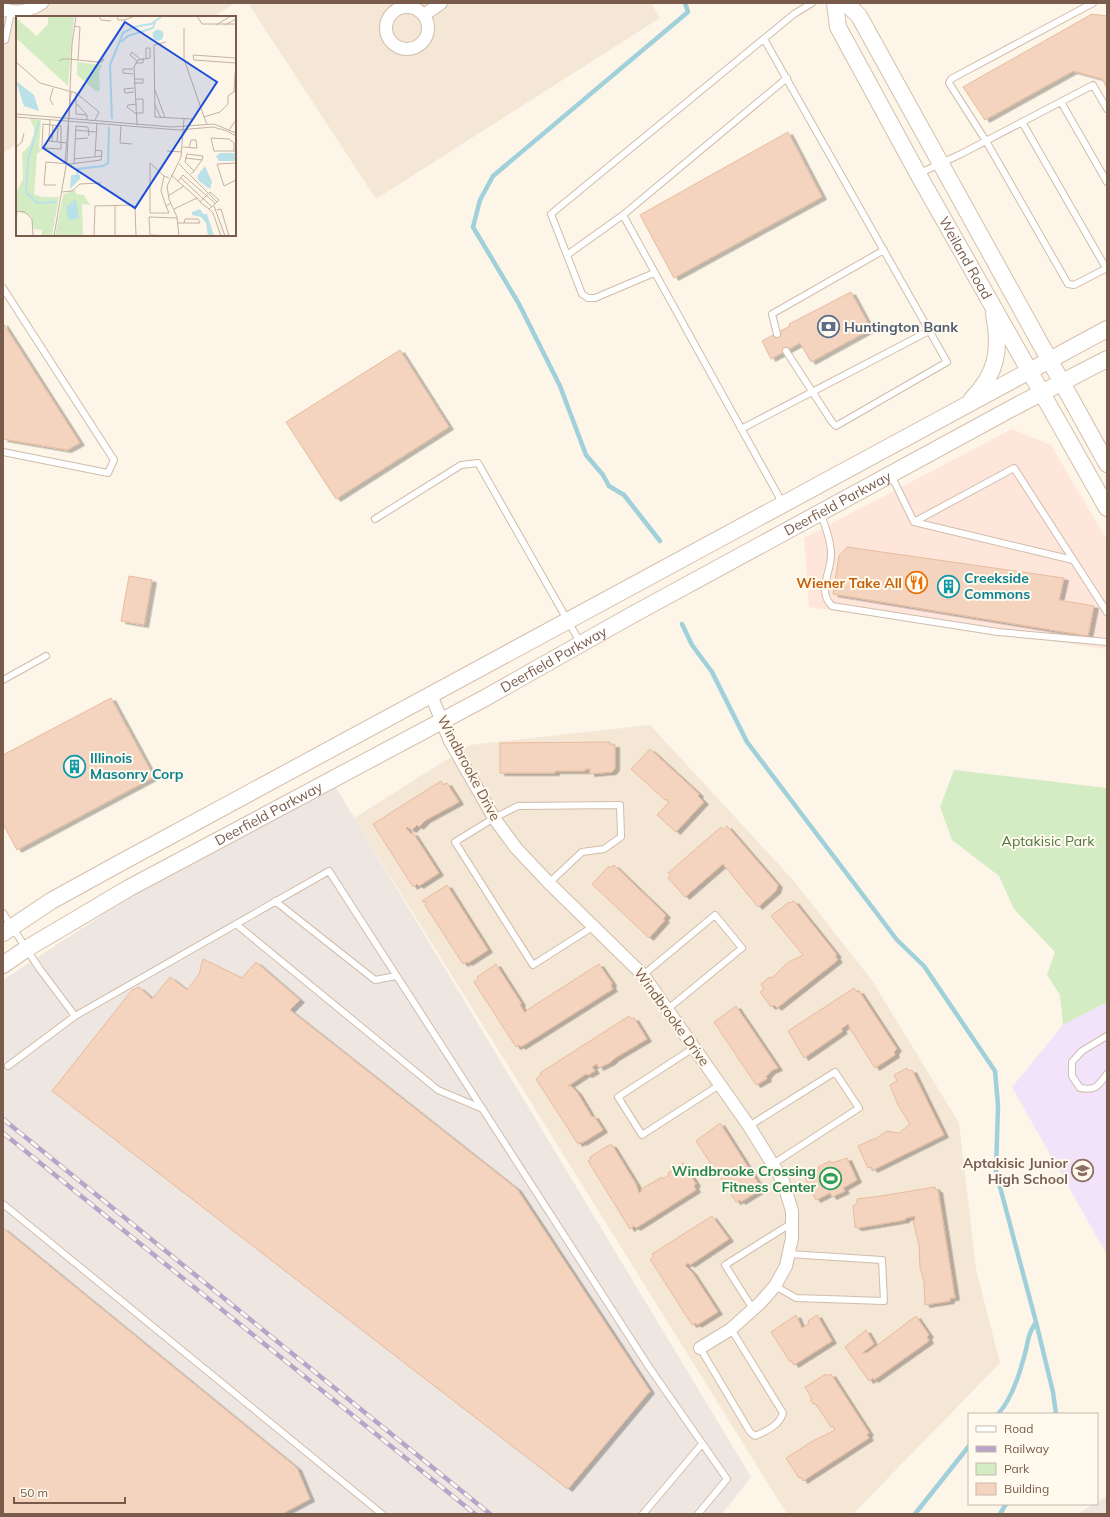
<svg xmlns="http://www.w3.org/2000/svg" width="1110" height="1517" font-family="Mulish,sans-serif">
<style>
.residential{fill:#f5e7d5}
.commercial{fill:#fee6db}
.industrial{fill:#eee7e1}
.education{fill:#f2e3fa}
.green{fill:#d4ecc4}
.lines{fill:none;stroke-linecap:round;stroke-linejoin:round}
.stream{stroke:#a0d0da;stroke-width:4.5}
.building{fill:#f4d4be;stroke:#e7bb9d;filter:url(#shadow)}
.service-casing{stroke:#d0bdac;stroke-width:8}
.minor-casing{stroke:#d0bdac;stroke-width:14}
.secondary-casing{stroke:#d5bfac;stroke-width:18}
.service{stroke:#fff;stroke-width:6}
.minor{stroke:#fff;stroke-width:12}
.secondary{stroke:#fff;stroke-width:16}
.rail-casing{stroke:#b8a4c8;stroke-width:4.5}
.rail{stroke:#fff9ee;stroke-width:3;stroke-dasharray:9;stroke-linecap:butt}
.labels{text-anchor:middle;stroke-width:4;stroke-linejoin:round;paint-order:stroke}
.street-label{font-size:14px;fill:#785b4a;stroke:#fff9ee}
.service-label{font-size:14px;font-weight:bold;fill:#4e5e75;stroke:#fff9ee;text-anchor:start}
.culture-label{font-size:14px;font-weight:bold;fill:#0d838f;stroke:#fff9ee;text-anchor:start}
.food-label{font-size:14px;font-weight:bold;fill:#c56008;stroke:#fff9ee;text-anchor:end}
.park-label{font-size:14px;fill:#4f793f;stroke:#fff9ee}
.education-label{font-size:14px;font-weight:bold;fill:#785e54;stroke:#fff9ee;text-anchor:end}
.leisure-label{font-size:14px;font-weight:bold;fill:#27864d;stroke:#fff9ee;text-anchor:end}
.inset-river{fill:none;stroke:#bae1e8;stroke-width:2}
.inset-road{fill:none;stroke:#c4b2a3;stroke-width:1}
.view{fill:#1d4ed8;fill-opacity:0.15;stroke:#1d4ed8;stroke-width:2}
.inset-edge{fill:none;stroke:#785b4a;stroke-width:2}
</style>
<defs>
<filter id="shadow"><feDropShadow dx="4.5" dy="2.5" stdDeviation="0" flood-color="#0004"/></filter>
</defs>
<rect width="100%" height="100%" fill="#fdf5e7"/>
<path class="residential" d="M3,3H235L213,17H17V144L3,153Z
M248,3H651L660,18L376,199Z
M650,725L793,880L871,979L959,1123L976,1269L1000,1363L853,1514H787L354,818L470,745Z"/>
<path class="commercial" d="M1012,429L1051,445L1107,540V649L809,607L804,538Z"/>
<path class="industrial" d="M335,786L751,1477L722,1514H3V980L142,889Z
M1107,1496V1514H1077L1094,1504H1097V1502Z"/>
<path class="education" d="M1107,1002V1255L1012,1087L1063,1025Z"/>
<path class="green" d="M954,770L1107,788V1002L1063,1025L1060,995L1047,975L1055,952L1014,909L999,876L952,840L940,807Z"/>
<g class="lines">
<path class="stream" d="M660,541L624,495L609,486L603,475L586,455L560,386L519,304L473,227L480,200L493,176L688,12L685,3
M682,624L692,645L712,672L747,742L897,940L924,966L995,1071L998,1105L996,1172L1036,1322L1053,1392L1056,1414
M998,1414C1011,1400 1019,1376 1024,1357C1029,1341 1026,1338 1036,1322
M915,1514L969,1446
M1000,1514L1006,1504"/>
</g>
<path class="building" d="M1092,14L1107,16V88L1102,79L1073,71L985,120L963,87Z
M788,132L822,197L674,278L640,215Z
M851,292L871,329L811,362L800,343L771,359L762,341L790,326L789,324Z
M3,323L80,443L67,450L3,439Z
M400,350L449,427L336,499L286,422Z
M847,547L1064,578L1059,600L1094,606L1088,636L833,594L839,556Z
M129,576L152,580L144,625L121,621Z
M111,698L154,777L17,850L3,824V755Z
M610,742V745H615V768L612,772L590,774V769H585V771H555V773H500V743Z
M650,749L699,794L698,796L704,802L676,832L657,815L669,802L667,799L665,800L631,769Z
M441,781L443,785L447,783L459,802L426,820L419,827L417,825L412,830L407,827L406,828L411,834L413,833L439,873L419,886L417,884L413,887L373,824Z
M727,826L778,885L776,891L758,907L723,864L685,897L668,878L671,876L668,873L721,827L723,830Z
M614,865L666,915L663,919L665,920L649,938L592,884L609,866L611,868Z
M447,885L488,950L468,963L467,962L463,964L425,905L427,903L422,901Z
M794,901L837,955L835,956L838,960L777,1008L774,1005L771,1007L760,992L764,989L761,984L770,977L772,978L787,963L803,955L771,916L789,902L790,903Z
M203,959L242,978L256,962L300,1000L290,1010L517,1189L650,1391L568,1489L52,1091L132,990L139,987L152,999L170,977L187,990L199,974Z
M496,964L521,1003L520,1005L525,1013L527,1010L599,964L612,983L611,986L613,989L521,1047L520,1045L516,1047L474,982L478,979L477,977Z
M854,988L857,992L859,991L897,1049L894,1052L895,1055L875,1068L849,1027H850L848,1024L841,1029L843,1031L804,1058L788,1031Z
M736,1006L778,1068L771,1071L766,1077L767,1079L756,1085L714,1022Z
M629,1016L632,1019L634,1018L647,1039L615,1058L611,1062L599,1068L597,1064L592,1067L595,1071L588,1075L586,1074L568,1086H571L577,1092L592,1117L594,1116L603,1130L582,1143L581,1142L578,1144L536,1079L541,1075L540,1073Z
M907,1068L909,1071L912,1070L944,1135L873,1170L871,1167L868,1168L858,1146L873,1139H875L887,1131L899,1133L910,1124L898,1105L890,1085L897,1081L894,1075Z
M720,1123L762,1189L741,1202L740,1200L736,1202L696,1141Z
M609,1145H612L636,1184L639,1193L642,1191L641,1189L662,1177L663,1179L669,1175L668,1173L683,1163L696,1184L694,1186L696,1190L636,1228L634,1226L630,1229L588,1161L591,1159L590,1157Z
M847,1158L857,1180L843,1188L845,1191L832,1197L830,1193L816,1200L805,1178L819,1169L818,1167L830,1161L832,1163Z
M935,1187L936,1190H938L955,1298H950V1301L925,1305L924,1282L920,1267L919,1245L913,1221L915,1220V1216L906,1218L905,1220L858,1228L855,1227L853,1206L857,1203V1199L881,1196Z
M712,1216L729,1239L690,1265L688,1263L685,1265L692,1272L718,1312L697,1325L696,1323L692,1325L650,1259L654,1256L652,1254Z
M3,1228L297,1468L310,1499L282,1514H3Z
M796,1315L802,1328L809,1323L808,1321L817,1315L832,1341L794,1365L792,1361L790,1362L771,1332Z
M916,1316L929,1335L927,1337L929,1341L874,1380L873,1378L869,1381L845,1347L866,1330L874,1344L862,1353H867Z
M826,1374L828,1376L831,1374L869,1433L867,1435L869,1438L803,1481L801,1477L799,1478L786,1458L811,1442L835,1430L833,1426L831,1427L815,1403L813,1404L810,1400L812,1399L805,1387Z"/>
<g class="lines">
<defs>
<path id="service" d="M1093,3L951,79L949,83L986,141L1068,284L1074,285L1107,268
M764,39L947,362L836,426L832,422L786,351
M5,40L11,12
M1061,102L1107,182
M1022,122L1106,268
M918,174L961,154L1093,85L1107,109
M623,215L783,504
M567,255L623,215L787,78
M654,273L595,298H588L582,294L551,214L794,14L812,3
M3,288L114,460L108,473L3,452
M777,334L772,314L884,250
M741,429L929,331
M891,475L914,522L1014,468L1107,612
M821,514C825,527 831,539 831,553C832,572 816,590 832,606L998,632L1107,642
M375,519L461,465L478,463L581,644
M914,522L1073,560
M3,680L46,656
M549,883L582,852L604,849L621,837L620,805L518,806L494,818L455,842L533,965L594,926
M275,901L375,980L396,976
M3,913L39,968L75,1016
M236,924L438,1090L483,1109
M643,975L715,915L742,948L669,1008
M1107,1036L1082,1051L1072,1062V1076L1080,1088C1096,1091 1098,1086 1107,1074
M695,1047L618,1097L642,1135L721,1084
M8,1066L75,1016L329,871L649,1367L727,1479L698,1514
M749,1126L835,1072L859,1108L773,1164
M3,1204L382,1514
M775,1286L796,1298L884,1301L882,1260L789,1254
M753,1309L725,1265L792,1223
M700,1348L750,1432L755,1436C766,1431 779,1426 783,1413L731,1329
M643,1514L702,1444"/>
<path id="minor" d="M386 28a21 21 0 1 1 42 0a21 21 0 1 1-42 0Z
M3,9C17,14 30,11 42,3
M424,15L441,3
M431,695L450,741L494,818L516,848L549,883L643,975L749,1126L783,1181L792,1211V1238L786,1266L775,1286L760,1303L731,1329L700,1348"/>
<g id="secondary">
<path id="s1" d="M835,3L838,27L918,174L1107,508"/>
<path d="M846,3L859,16L1107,464"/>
<path d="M972,399C997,373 1001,350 994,314"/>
<path d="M3,933L51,901L120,863L1107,329"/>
<path id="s2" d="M3,965L26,949L129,888L485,698L632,615L1018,405L1107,359"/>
</g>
</defs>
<use href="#service" class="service-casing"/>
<use href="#minor" class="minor-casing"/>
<use href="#secondary" class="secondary-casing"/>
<use href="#service" class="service"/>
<use href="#minor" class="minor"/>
<use href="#secondary" class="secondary"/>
<defs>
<path id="rail" d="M3,1119L490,1514
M3,1133L475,1514"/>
</defs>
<use href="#rail" class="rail-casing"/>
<use href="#rail" class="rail"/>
</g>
<defs>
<symbol id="bank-ring" viewBox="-11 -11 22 22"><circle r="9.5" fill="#fff9ee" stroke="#5c6f8a" stroke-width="1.5"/><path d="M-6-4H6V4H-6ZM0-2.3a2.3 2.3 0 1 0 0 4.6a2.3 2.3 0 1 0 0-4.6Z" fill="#5c6f8a"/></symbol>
<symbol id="restaurant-ring" viewBox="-11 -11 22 22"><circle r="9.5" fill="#fff9ee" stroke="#e8710a" stroke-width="1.5"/><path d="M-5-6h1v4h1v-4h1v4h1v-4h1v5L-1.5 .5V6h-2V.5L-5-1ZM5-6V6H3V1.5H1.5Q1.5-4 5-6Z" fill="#e8710a"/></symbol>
<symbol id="building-ring" viewBox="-11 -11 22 22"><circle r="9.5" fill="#fff9ee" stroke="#0f9aa8" stroke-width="1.5"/><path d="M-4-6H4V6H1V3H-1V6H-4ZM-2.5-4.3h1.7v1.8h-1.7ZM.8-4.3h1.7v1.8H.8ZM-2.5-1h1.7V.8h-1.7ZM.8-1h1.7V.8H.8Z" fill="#0f9aa8"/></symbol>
<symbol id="school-ring" viewBox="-11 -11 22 22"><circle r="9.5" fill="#fff9ee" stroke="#8d6e63" stroke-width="1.5"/><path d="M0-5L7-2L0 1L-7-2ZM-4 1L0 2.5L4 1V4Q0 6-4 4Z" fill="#8d6e63"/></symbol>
<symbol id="stadium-ring" viewBox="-11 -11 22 22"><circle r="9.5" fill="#fff9ee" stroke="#2e9e5b" stroke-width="1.5"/><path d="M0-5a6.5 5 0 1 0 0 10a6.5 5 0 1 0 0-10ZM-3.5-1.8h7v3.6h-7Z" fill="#2e9e5b"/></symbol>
</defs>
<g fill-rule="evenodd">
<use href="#bank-ring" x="816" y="314" width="25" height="25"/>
<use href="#restaurant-ring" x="904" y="570" width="25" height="25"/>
<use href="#building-ring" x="936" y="574" width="25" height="25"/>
<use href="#building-ring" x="62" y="754" width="25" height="25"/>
<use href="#school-ring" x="1070" y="1158" width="25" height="25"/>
<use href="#stadium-ring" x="818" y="1166" width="25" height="25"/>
</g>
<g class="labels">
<g class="street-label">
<text dy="5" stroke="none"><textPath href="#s1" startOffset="288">Weiland Road</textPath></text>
<text dy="5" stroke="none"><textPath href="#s2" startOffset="954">Deerfield Parkway</textPath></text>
<text dy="5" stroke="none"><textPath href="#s2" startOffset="630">Deerfield Parkway</textPath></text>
<text transform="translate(469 768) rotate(62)" y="5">Windbrooke Drive</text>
<text dy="5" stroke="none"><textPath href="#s2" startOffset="306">Deerfield Parkway</textPath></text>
<text transform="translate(672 1017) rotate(54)" y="5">Windbrooke Drive</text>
</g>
<g class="service-label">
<text x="844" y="332">Huntington Bank</text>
</g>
<g class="culture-label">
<text x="964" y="583">Creekside<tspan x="964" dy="16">Commons</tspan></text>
<text x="90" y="763">Illinois<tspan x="90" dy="16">Masonry Corp</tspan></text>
</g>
<g class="food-label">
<text x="902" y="588">Wiener Take All</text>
</g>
<g class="park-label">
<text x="1048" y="846">Aptakisic Park</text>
</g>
<g class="education-label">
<text x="1068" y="1168">Aptakisic Junior<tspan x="1068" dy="16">High School</tspan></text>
</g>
<g class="leisure-label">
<text x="816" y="1176">Windbrooke Crossing<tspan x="816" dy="16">Fitness Center</tspan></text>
</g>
</g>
<g transform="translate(16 16)">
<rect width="220" height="220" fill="#fdf5e7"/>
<path d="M32,0H58L52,70L0,22V2L21,20L32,8ZM61,46L86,49L83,56L84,74L81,76L61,59ZM14,103L25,104L23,133H27L21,138L18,178L26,181H43L36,220H26V214L18,213L15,200L0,195V177L7,163L6,137L14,129L18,118V112ZM59,173L60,178L68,179L74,189L66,188L67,220H39L47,179Z" fill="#d4ecc4"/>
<path d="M136.5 19a5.5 5.5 0 1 1 11 0a5.5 5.5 0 1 1-11 0ZM0,65L18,79L23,95L8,90ZM204,137H220V145H203L200,140ZM189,150L196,166L194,173L183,165L181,160ZM55,159H64V163L54,173ZM60,183L63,202L52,204L50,191ZM184,193L187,198H191L198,220H192L190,207L185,201L176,199V196Z" fill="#bae1e8"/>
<path class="inset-river" d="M105,26L112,20L137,12L139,6M96,103L94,49L107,17L118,11L135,8L145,1M23,106L12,144L10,176L21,187L40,186M61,159L62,153L87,150L92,147L93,111"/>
<path class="inset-road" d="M83,0L85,4L95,5M101,0L102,4H108L119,0M181,0L186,8H220M200,9L215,0M209,9L220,3M58,10L64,11L62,44M168,12V43L188,101M150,26L138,29L139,101L176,103M220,42L177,39L178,44L220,47M43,45L46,43H52L62,44L81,46H86L88,43L81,46M121,45L114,39L116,36L124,43M0,46L24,67L60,77V98L71,99V104M119,47H127V42M117,58L107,57V53H117M118,63H127V67H118M118,72L108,73L109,77L118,76M139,74L149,102M218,75L220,45M60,77L83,96L79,104M120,83H127V97H119L111,91L112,89L121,88M61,88L71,99M37,89L34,83L37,72M139,89L145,102M0,98L156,111L198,108L220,117M0,101L163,114L197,111L211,115L220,120M34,104L33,125L51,127M27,108L45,110V133L26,132ZM191,108L188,101L204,96L212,88V80L220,74M121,109L118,51L122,44L134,42V32H130V42M105,110L104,127L116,128M60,114L80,116M213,114L220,104M59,123L72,122M36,126L37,109M41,126L42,110M0,131L6,126L8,117M167,131L180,132H181L180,124H175L173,132M151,135L166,136M218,135V127L213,123L195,122L198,135H220M79,140L81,107M169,142L186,144M58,143L86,140M49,147L55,76M58,147L60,110L72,111L73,120M220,147L201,148L208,170L220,164M163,148L201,186M175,158L178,155L186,144L187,140L171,138L169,146L178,155M155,159L181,182M148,160L134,147V197H153L150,190M153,162L148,160L145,175L150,190L155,187M165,162L196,191M162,165L167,159L200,188M40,169H28L30,146L54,148L85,144L86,135L79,134M46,176L56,175L64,168L85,167M152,180L168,170M99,189V220M198,190L209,220M158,193L181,182L184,186L194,176L203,184L193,193L184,186M193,193L197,197L205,220M201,194L205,193L213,220M0,195L9,196L16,203L17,220M162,207H184L182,203H169L168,207M0,208L1,196M38,220L51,144L56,28L60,0M78,220L79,190L116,189L119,191L120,220M161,220L134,219L133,201L161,202M163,220L161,201L153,183L151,170L165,141L168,103"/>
<path class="view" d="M109,6L201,66L119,192L27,132Z"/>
<rect width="220" height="220" class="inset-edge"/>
</g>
<rect width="1110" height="1517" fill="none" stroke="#785b4a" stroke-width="8"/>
<rect x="968" y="1413" width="130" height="92" fill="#fff9ee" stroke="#c9baac"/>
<rect x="976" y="1426" width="20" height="6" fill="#ffffff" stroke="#c9baac"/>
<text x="1004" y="1433" font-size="12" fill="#785b4a">Road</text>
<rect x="976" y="1446" width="20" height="6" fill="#b8a4c8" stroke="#c9baac"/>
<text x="1004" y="1453" font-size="12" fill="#785b4a">Railway</text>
<rect x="976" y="1463" width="20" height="12" fill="#d4ecc4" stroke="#c9baac"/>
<text x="1004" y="1473" font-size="12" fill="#785b4a">Park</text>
<rect x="976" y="1483" width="20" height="12" fill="#f4d4be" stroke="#c9baac"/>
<text x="1004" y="1493" font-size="12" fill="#785b4a">Building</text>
<path d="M14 1497v6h111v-6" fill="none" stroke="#785b4a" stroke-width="2"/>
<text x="20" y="1497" font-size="12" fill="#785b4a" stroke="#fff9ee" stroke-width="3" paint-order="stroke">50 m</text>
</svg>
